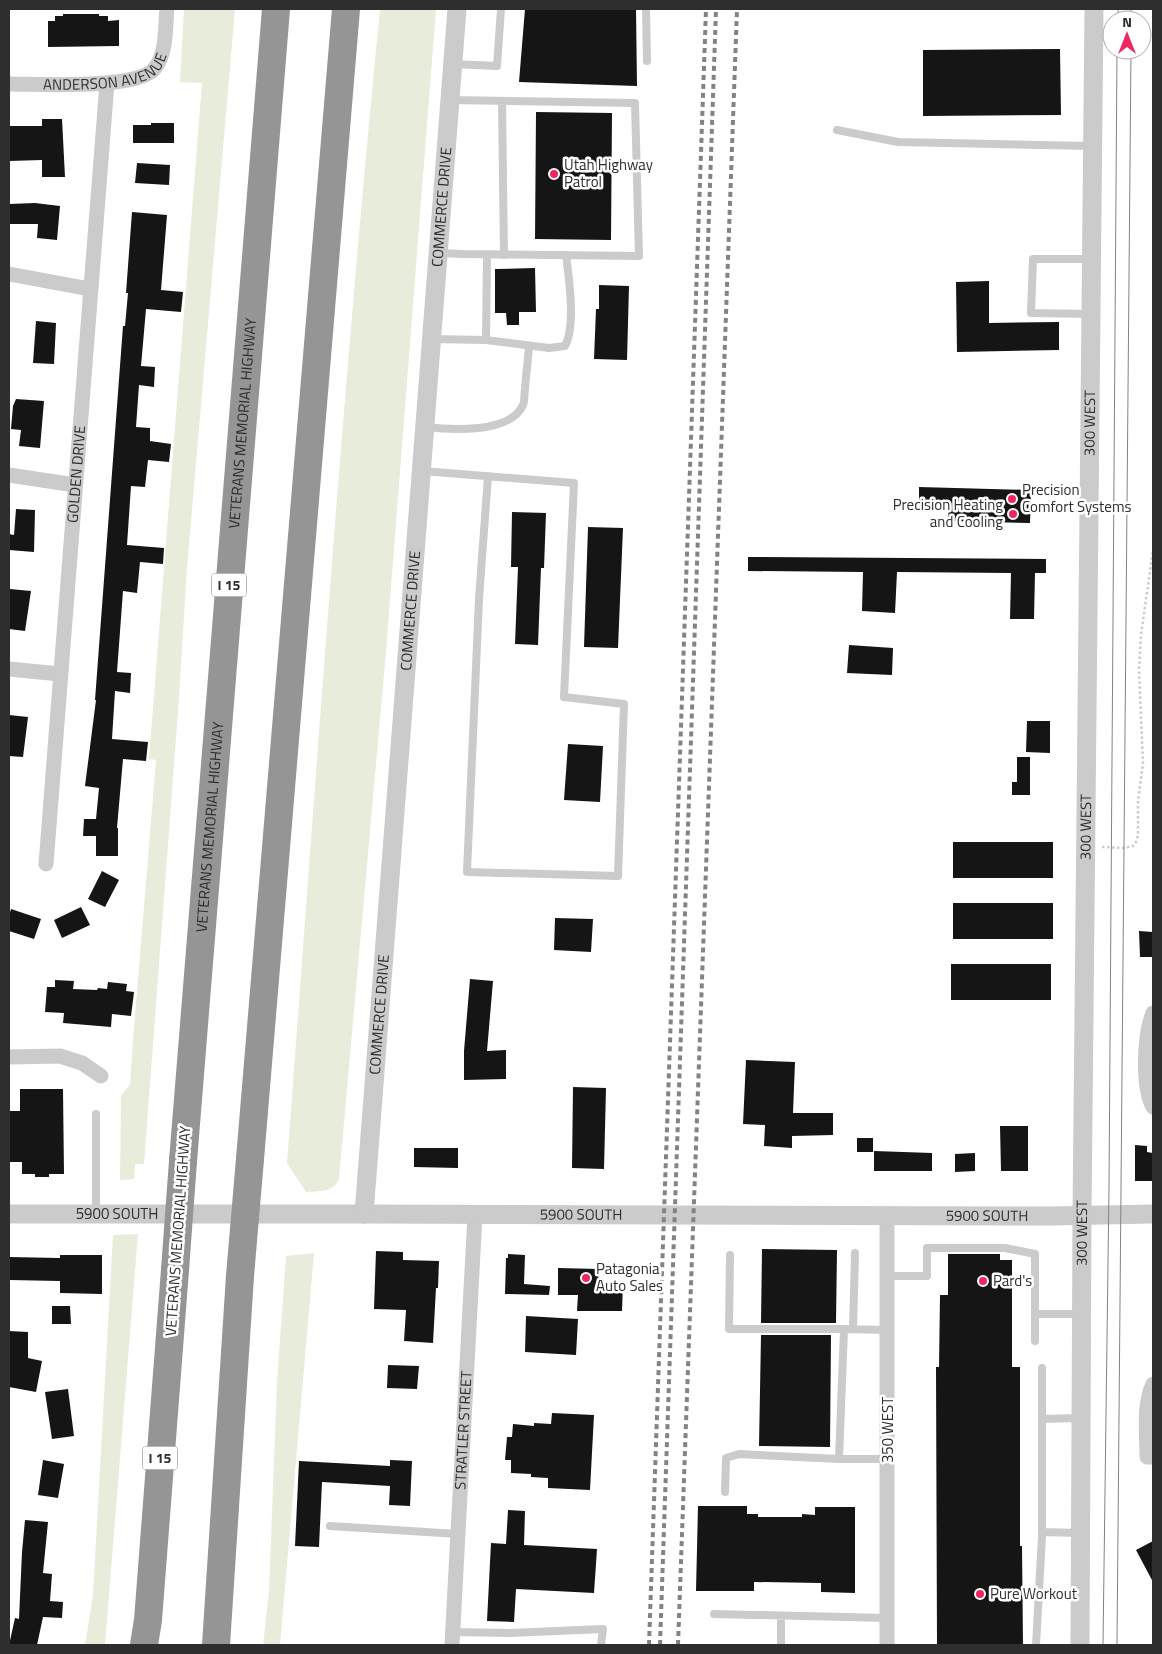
<svg xmlns="http://www.w3.org/2000/svg" width="1162" height="1654" font-family="'Titillium Web',sans-serif">
<style>
.green{fill:#e8ecda}
.building{fill:#151515}
.lines{fill:none;stroke-linecap:round;stroke-linejoin:round}
.path{stroke:#cbcbcb;stroke-width:2.5;stroke-dasharray:2.5 2.5;stroke-linecap:butt}
.service{stroke:#cbcbcb;stroke-width:8}
.minor{stroke:#cbcbcb;stroke-width:15}
.tertiary{stroke:#cbcbcb;stroke-width:19}
.motorway{stroke:#959595;stroke-width:28}
.tram{stroke:#838383;stroke-width:1}
.rail{stroke:#838383;stroke-width:4;stroke-dasharray:5 4;stroke-linecap:butt}
.motorway-bridge{stroke:#959595;stroke-width:28}
.poi-dot{fill:#ef2661;stroke:#fff;stroke-width:2}
.labels{text-anchor:middle;stroke-width:5;stroke-linejoin:round;paint-order:stroke}
.shield{fill:#fff;stroke:#6d6d6d;stroke-width:1}
.shield-label{font-size:14px;font-weight:bold;fill:#2e2e2e}
.street-label{font-size:15px;fill:#2e2e2e;stroke:#fff}
.poi-label{font-size:15px;fill:#2e2e2e;stroke:#fff;text-anchor:start}
</style>
<rect width="100%" height="100%" fill="#fff"/>
<path class="green" d="M184,9H235L187,568L179,698L144,1164H135L134,1179L120,1180L121,1096L130,1084L133,1041L156,760L149,759L202,83L180,82Z
M380,9H436L386,652L339,1179C333,1193 319,1191 306,1192L287,1163C316,779 342,393 380,9Z
M138,1234L105,1645H85L93,1595L113,1235Z
M314,1253L280,1645H263L269,1592L277,1382L286,1256Z"/>
<path class="building" d="M525,9H636L637,86L519,82Z
M63,14H99V16H108V21L119,20V46L48,47V21H55V16H63Z
M1060,49L1061,115L923,116V50Z
M536,112L612,113L611,240L535,239Z
M42,119H62L65,177H42V160L9,161V126H42Z
M151,123H174V143H133V125H151Z
M137,163L170,165L169,185L135,183Z
M35,203L60,206L57,240L37,238L38,224H9V204Z
M132,212L167,215L161,290L183,292L181,312L146,309L141,366L155,367L154,387L139,385L136,427L150,428V441L171,444L169,462L148,460L145,487L131,486L127,545L164,548L163,564L140,562L137,593L123,591L117,672L131,673L130,693L115,691L112,739L148,742L146,761L123,759L117,828H118V856H96V836H83L84,819H96L99,788L85,786L96,700H95L123,326H125L128,293H126Z
M535,268L536,312H519V325H507L506,313H495V269Z
M989,281V323L1059,322V350L957,352L956,282Z
M599,285L629,286L627,360L594,359L596,309H599Z
M36,321L56,323L54,364L33,363Z
M16,399L44,401L40,448L19,446L21,430L11,429L13,406Z
M919,487L1031,490L1030,523L948,521L949,506H919Z
M16,509L35,510L34,552L9,550V534L14,535Z
M512,512L546,513L544,568H541L538,645L515,644L518,567H511Z
M588,527L623,528L618,648L584,647Z
M748,557L1046,559V573H1035L1034,619H1010L1011,573L897,572L895,613L862,611L863,572L748,571Z
M10,589L31,591L25,631L9,629Z
M849,645L893,648L892,675L847,673Z
M9,715L28,717L23,757L9,756Z
M1027,721H1050V753L1026,752Z
M568,744L603,746L600,802L564,800Z
M1017,757H1030V795H1012V782H1017Z
M953,842H1053V878H953Z
M102,871L119,880L105,907L88,899Z
M953,903H1053V939H953Z
M81,907L90,925L62,938L54,920Z
M11,909L41,919L34,939L9,931V916Z
M555,918L593,919L591,952L554,950Z
M1139,931L1153,932V957H1140Z
M951,964H1051V1000H951Z
M470,979L493,981L487,1051L506,1050V1079L464,1080V1051Z
M55,980L74,981L73,989L97,990L98,988L107,989L108,982L127,984L126,991L134,992L131,1016L112,1014L111,1027L63,1023L64,1013L45,1012L47,987H55Z
M746,1060L795,1062L793,1113H833V1135L792,1136V1148L764,1146L765,1125L743,1124Z
M573,1087L606,1088L604,1169L572,1168Z
M20,1089H63L64,1174H49V1177H35V1174H22V1162H9V1111H20Z
M1000,1126H1028V1171H1001Z
M857,1138H873V1152H857Z
M1135,1145L1147,1146V1152L1153,1153V1181H1135Z
M414,1148H458V1168L414,1167Z
M874,1151L932,1153V1171H874Z
M975,1153V1171L955,1172V1154Z
M762,1249L837,1250L836,1323H761Z
M376,1251L403,1252V1260L439,1261L438,1288H436L433,1343L404,1341L406,1310L374,1309Z
M508,1254L525,1255L524,1284L550,1286L549,1295L505,1294L506,1258H508Z
M948,1254H1000V1260H1012V1367H1020V1546H1022L1023,1645H937L936,1367H939L940,1295H948Z
M60,1255H102V1294L60,1293V1281L9,1280V1257L60,1258Z
M558,1268L599,1269L598,1284H623L622,1311H577L578,1295H558Z
M52,1306H70L71,1324H52Z
M526,1316L578,1319L576,1355L525,1352Z
M9,1331L28,1332V1358L42,1361L36,1392L9,1387Z
M761,1335H831L830,1447L759,1446Z
M388,1365L419,1366L417,1389L387,1388Z
M68,1389L74,1436L52,1439L45,1392Z
M552,1413L594,1415L590,1490L548,1488V1478L531,1477V1474L511,1473V1460H505L507,1437H512L513,1424L534,1426V1423L551,1424Z
M43,1460L64,1464L58,1498L38,1495Z
M390,1460L412,1461L410,1506L389,1505L390,1486L322,1482L319,1547L295,1546L299,1461L390,1466Z
M698,1506H747V1514H758V1517H802V1514L815,1515V1507H855V1593L821,1592V1583L754,1582V1591H696Z
M508,1510L525,1511L524,1545L597,1549L594,1593L516,1589L514,1622L487,1621L491,1543L506,1544Z
M25,1520L48,1522L43,1573L52,1574L50,1601L63,1602L62,1618L43,1617L37,1645H9L15,1618L19,1619L22,1552Z
M1153,1541V1582L1136,1550Z"/>
<g class="lines">
<path class="path" d="M1102,847L1124,848L1133,846L1136,842L1138,835V801L1143,763L1139,670L1141,635L1153,550"/>
<path class="service" d="M646,9L647,61
M453,64L497,66L501,9
M502,102L504,255
M837,130L898,142L1092,146
M438,253L463,254L639,256L635,103L450,100
M1090,314L1031,313L1033,259H1090
M432,339L486,340L549,348L565,346C576,326 569,278 566,255
M486,340L487,255
M425,427C450,430 510,434 523,405C525,401 524,394 525,389C526,375 528,361 529,346
M422,471L574,483L564,697L624,704L618,876L467,872L479,599L488,476
M96,1114V1214
M730,1255L729,1329H844
M888,1276H927V1248H1005L1035,1254V1314
M853,1329L855,1253
M1035,1341V1314H1082
M1042,1419L1080,1418
M888,1459H839L844,1329L888,1330
M725,1492L726,1458L739,1454L839,1459
M330,1526L458,1534
M1042,1532L1080,1533
M714,1614L887,1618
M781,1616V1645
M453,1632L510,1633L603,1629L601,1645
M1036,1645L1042,1536V1368"/>
<g class="minor">
<path id="s1" d="M9,84C37,84 139,90 155,68C167,53 165,27 167,9"/>
<path d="M9,274L90,289"/>
<path d="M9,475L75,485"/>
<path d="M9,669L60,674"/>
<path id="s2" d="M46,864L107,83"/>
<path d="M1153,1013C1144,1035 1142,1087 1153,1107"/>
<path d="M9,1057L60,1056L82,1063L101,1076"/>
<path d="M1153,1384C1143,1405 1147,1434 1147,1457H1153"/>
<path id="s3" d="M452,1645L475,1215"/>
<path d="M887,1645V1216"/>
</g>
<g class="tertiary">
<path id="s4" d="M9,1214H364L1051,1216L1153,1214"/>
<path id="s5" d="M364,1214L457,9"/>
<path id="s6" d="M1080,1645L1082,1215L1094,9"/>
</g>
<g class="motorway">
<path d="M250,1159L346,9"/>
<path id="s7" d="M183,1161L276,9"/>
<path d="M144,1645L148,1620L175,1270"/>
<path d="M216,1645L240,1276"/>
</g>
<path class="tram" d="M1118,20V9
M1131,20V9
M1103,1645L1109,1187L1117,50
M1117,1645L1131,50"/>
<path class="rail" d="M649,1645L706,9
M660,1645L716,9
M678,1645L737,9"/>
<path class="motorway-bridge" d="M175,1270L183,1161
M240,1276L250,1159"/>
</g>
<g class="poi-dot">
<circle cx="554" cy="174" r="5"/>
<circle cx="1012" cy="499" r="5"/>
<circle cx="1013" cy="514" r="5"/>
<circle cx="586" cy="1278" r="5"/>
<circle cx="983" cy="1281" r="5"/>
<circle cx="980" cy="1594" r="5"/>
</g>
<g class="labels">
<g class="shield">
<rect x="211.5" y="573.5" width="35" height="23" rx="4"/>
<rect x="142.5" y="1446.5" width="35" height="23" rx="4"/>
</g>
<g class="shield-label">
<text x="229" y="590">I 15</text>
<text x="160" y="1463">I 15</text>
</g>
<g class="street-label">
<text dy="5" stroke="none"><textPath href="#s1" startOffset="100">ANDERSON AVENUE</textPath></text>
<text dy="5" stroke="none"><textPath href="#s5" startOffset="1010">COMMERCE DRIVE</textPath></text>
<text dy="5" stroke="none"><textPath href="#s6" startOffset="1222">300 WEST</textPath></text>
<text dy="5" stroke="none"><textPath href="#s7" startOffset="740">VETERANS MEMORIAL HIGHWAY</textPath></text>
<text dy="5" stroke="none"><textPath href="#s2" startOffset="391">GOLDEN DRIVE</textPath></text>
<text dy="5" stroke="none"><textPath href="#s5" startOffset="605">COMMERCE DRIVE</textPath></text>
<text dy="5" stroke="none"><textPath href="#s7" startOffset="335">VETERANS MEMORIAL HIGHWAY</textPath></text>
<text dy="5" stroke="none"><textPath href="#s6" startOffset="818">300 WEST</textPath></text>
<text dy="5" stroke="none"><textPath href="#s5" startOffset="200">COMMERCE DRIVE</textPath></text>
<text dy="5" stroke="none"><textPath href="#s4" startOffset="108">5900 SOUTH</textPath></text>
<text dy="5" stroke="none"><textPath href="#s4" startOffset="572">5900 SOUTH</textPath></text>
<text dy="5" stroke="none"><textPath href="#s4" startOffset="978">5900 SOUTH</textPath></text>
<text transform="translate(178 1231) rotate(-86)" y="5">VETERANS MEMORIAL HIGHWAY</text>
<text dy="5" stroke="none"><textPath href="#s6" startOffset="412">300 WEST</textPath></text>
<text dy="5" stroke="none"><textPath href="#s3" startOffset="215">STRATLER STREET</textPath></text>
<text transform="translate(888 1430) rotate(-90)" y="5">350 WEST</text>
</g>
<g class="poi-label">
<text x="564" y="170">Utah Highway<tspan x="564" dy="17">Patrol</tspan></text>
<text x="1022" y="495">Precision<tspan x="1022" dy="17">Comfort Systems</tspan></text>
<text x="1003" y="510" text-anchor="end">Precision Heating<tspan x="1003" dy="17">and Cooling</tspan></text>
<text x="596" y="1274">Patagonia<tspan x="596" dy="17">Auto Sales</tspan></text>
<text x="993" y="1286">Pard's</text>
<text x="990" y="1599">Pure Workout</text>
</g>
</g>
<rect width="1162" height="1654" fill="none" stroke="#2e2e2e" stroke-width="20"/>
<g transform="translate(1127 35)"><circle r="24" fill="#ffffff" stroke="#ababab"/>
<path d="M0-4L9 19L0 12L-9 19Z" fill="#ef2661"/>
<text y="-8" font-size="14" font-weight="bold" text-anchor="middle" fill="#2e2e2e">N</text>
</g>
</svg>
